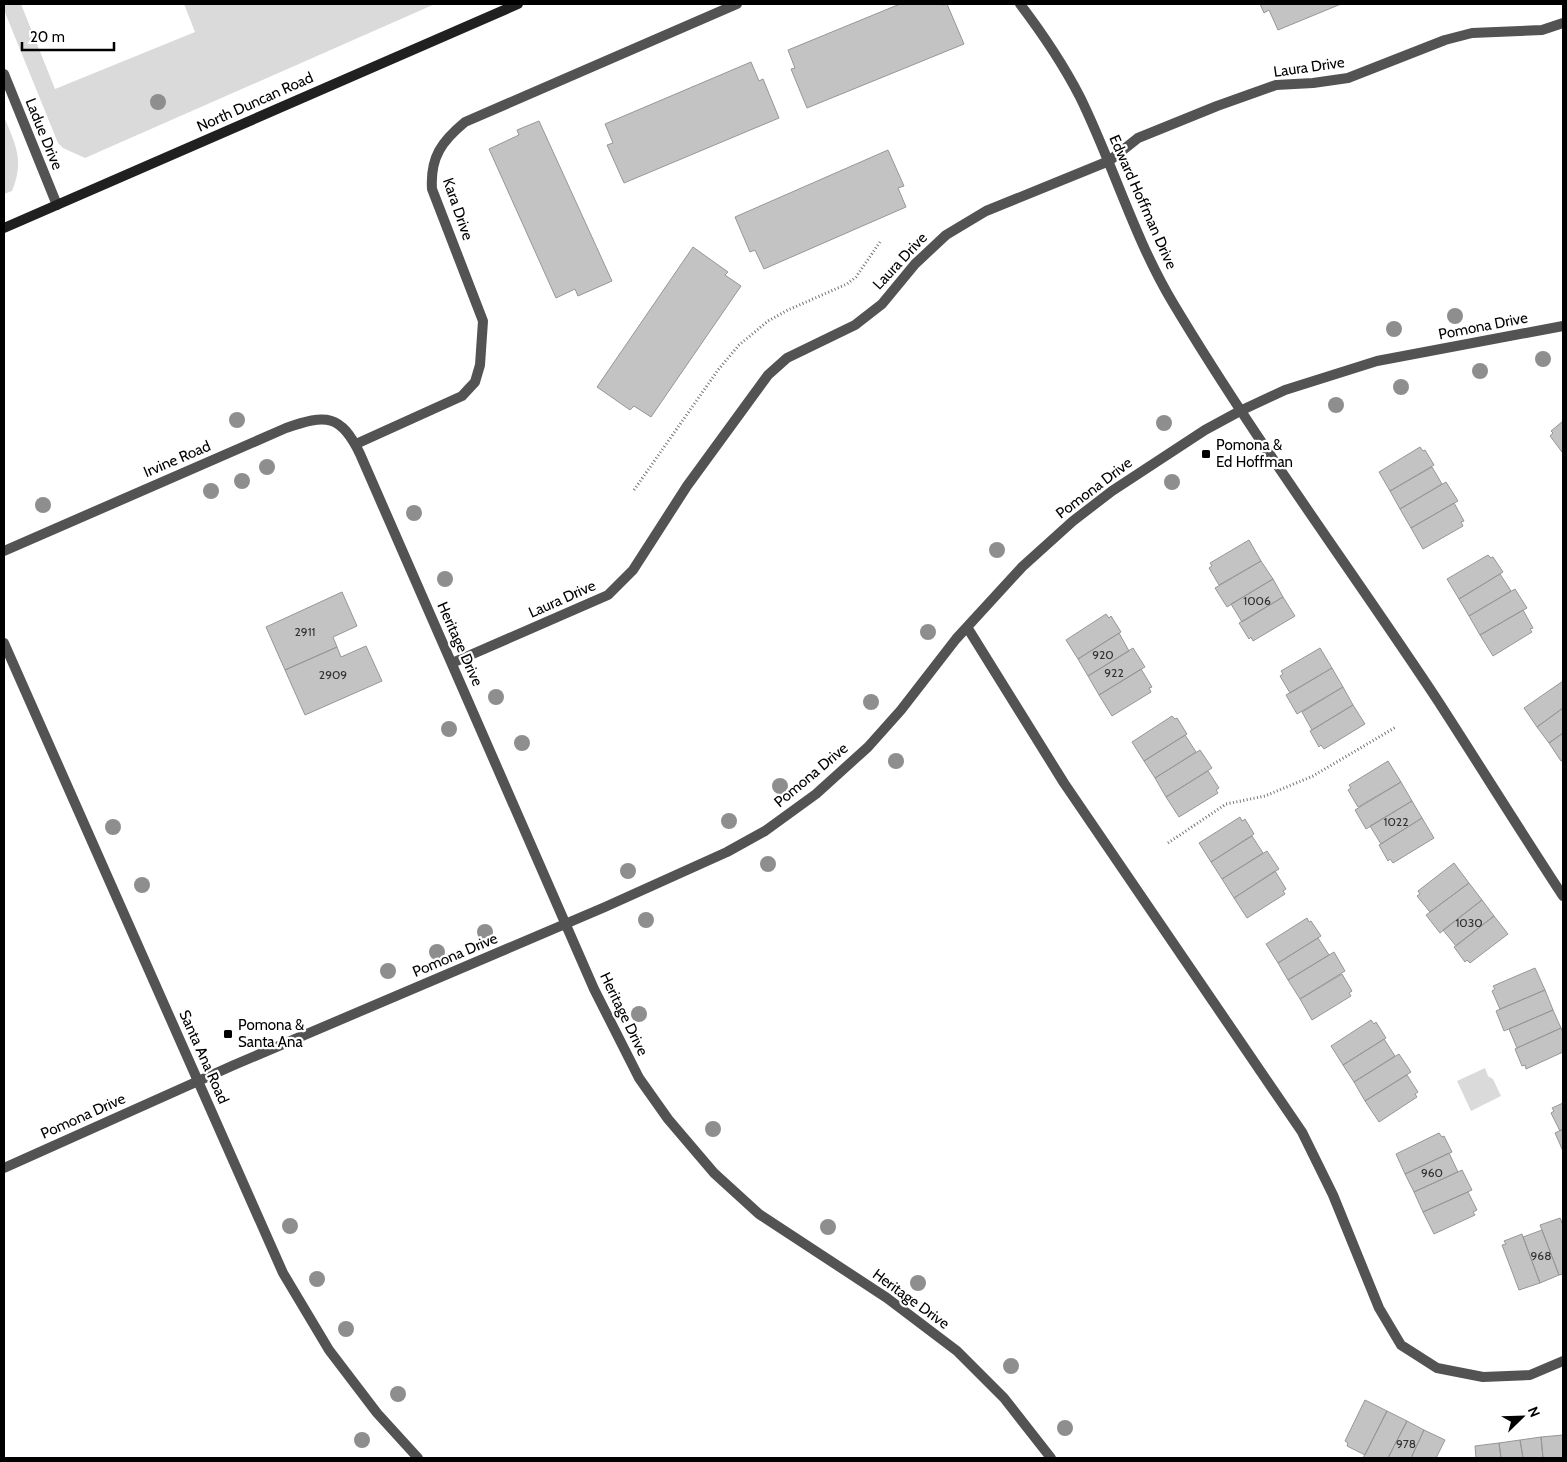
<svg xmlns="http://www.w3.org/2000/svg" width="1567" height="1462" font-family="Cabin,sans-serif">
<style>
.green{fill:#dadada}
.building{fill:#c3c3c3;stroke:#979797}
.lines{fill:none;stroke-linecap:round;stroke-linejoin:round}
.path{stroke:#757575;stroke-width:3;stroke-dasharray:1 2.5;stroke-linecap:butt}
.minor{stroke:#535353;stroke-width:10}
.secondary{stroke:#202020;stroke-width:10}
.tree{fill:#8e8e8e}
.poi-dot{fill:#000;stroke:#fff;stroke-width:2}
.labels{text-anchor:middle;stroke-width:4.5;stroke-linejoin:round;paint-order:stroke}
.number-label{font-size:12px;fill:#313131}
.street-label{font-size:15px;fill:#000;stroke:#fff}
.poi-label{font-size:15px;fill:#000;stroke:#fff;text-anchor:start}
</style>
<rect width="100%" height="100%" fill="#fff"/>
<path class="green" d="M4,4H21L55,89L195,32L184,4H435L85,158L63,148L58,143L4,10Z
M4,116C15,145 25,159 12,191L4,194Z
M1485,1068L1488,1076L1493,1079L1501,1096L1471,1111L1457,1081Z"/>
<path class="building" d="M900,4H943V5L947,4L964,44L807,108L791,69L795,68L788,50Z
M1260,4H1341L1278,30L1269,10L1264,13Z
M751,62L759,81L763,79L779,118L624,183L607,145L613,143L605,124Z
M539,121L612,281L578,296L575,289L556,298L489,149L519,135L517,130Z
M888,150L904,186L898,188L906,207L764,269L755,250L750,252L735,217Z
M693,247L728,272L725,275L741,286L651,417L634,406L630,410L597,387Z
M1563,421V451L1562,452L1550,436L1553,433L1551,431Z
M1420,447L1423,451L1425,450L1434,465L1390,491L1379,472Z
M1432,467L1442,484L1400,509L1390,491Z
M1446,482L1458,501L1411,528L1400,509Z
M1454,503L1464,521L1461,522L1463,526L1423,549L1411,528Z
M1249,540L1261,561L1219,585L1209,568L1212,566L1210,563Z
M1488,555L1491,558L1493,557L1503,572L1459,599L1447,579Z
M1261,561L1273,579L1227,607L1215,588Z
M1500,574L1511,591L1469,616L1459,599Z
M1273,579L1283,597L1242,622L1231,604Z
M1515,589L1527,608L1480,635L1469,616Z
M342,592L357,626L333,637L337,647L285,670L266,627Z
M1283,597L1295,616L1253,641L1251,637L1249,639L1239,623Z
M1523,610L1533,628L1530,629L1532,632L1493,656L1480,635Z
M1106,614L1109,618L1111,616L1121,632L1078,659L1066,640Z
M1119,633L1129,651L1088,676L1078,659Z
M366,646L382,681L305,715L285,670L337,647L341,657Z
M1133,648L1145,667L1099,695L1088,676Z
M1320,648L1332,668L1290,693L1280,676L1283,674L1281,671Z
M1332,668L1343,687L1297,714L1286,695Z
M1141,669L1152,687L1149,688L1151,692L1112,716L1099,695Z
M1563,681V708L1537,727L1524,708Z
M1343,687L1353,705L1312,730L1302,712Z
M1353,705L1365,724L1324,749L1321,745L1319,747L1310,731Z
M1563,708V733L1549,743L1537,727Z
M1172,716L1175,719L1177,718L1187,734L1144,761L1132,742Z
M1563,733V760L1561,761L1549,743Z
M1185,735L1196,752L1155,778L1144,761Z
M1200,750L1212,768L1166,797L1155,778Z
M1388,761L1401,782L1358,807L1348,790L1351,788L1349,785Z
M1208,771L1219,788L1216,790L1218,793L1179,817L1166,797Z
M1401,782L1412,801L1366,829L1355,810Z
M1412,801L1422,818L1381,844L1370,826Z
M1240,817L1242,821L1245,819L1254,834L1211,862L1199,843Z
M1422,818L1434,838L1393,863L1390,859L1388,861L1379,845Z
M1252,836L1263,853L1222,879L1211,862Z
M1267,851L1279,869L1234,898L1222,879Z
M1454,863L1469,883L1430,912L1417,896L1420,894L1418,891Z
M1275,871L1286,889L1283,891L1285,894L1247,918L1234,898Z
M1469,883L1482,900L1440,933L1426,915Z
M1482,900L1494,916L1456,946L1443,930Z
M1494,916L1508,934L1470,963L1467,960L1465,962L1454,947Z
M1307,918L1309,922L1311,921L1321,936L1278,963L1266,944Z
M1318,938L1329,955L1288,980L1278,963Z
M1334,952L1345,971L1300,999L1288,980Z
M1535,968L1545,990L1500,1009L1492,991L1495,989L1493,986Z
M1342,974L1352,991L1349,993L1351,996L1312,1020L1300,999Z
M1545,990L1553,1010L1504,1031L1496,1011Z
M1553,1010L1561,1028L1517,1048L1509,1029Z
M1371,1020L1374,1024L1376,1022L1386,1038L1343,1065L1331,1046Z
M1561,1028L1563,1033V1052L1526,1069L1525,1065L1522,1066L1515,1049Z
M1384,1039L1395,1056L1354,1082L1343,1065Z
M1399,1054L1411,1072L1365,1101L1354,1082Z
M1407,1075L1418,1092L1415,1094L1417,1097L1379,1122L1365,1101Z
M1563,1103V1129L1560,1131L1551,1113L1554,1111L1552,1108Z
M1563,1129V1151L1555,1133Z
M1439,1133L1442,1137L1444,1136L1452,1152L1405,1174L1396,1154Z
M1449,1153L1458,1172L1414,1192L1405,1174Z
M1462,1170L1472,1190L1423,1212L1414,1192Z
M1468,1192L1477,1210L1473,1212L1475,1215L1434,1234L1423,1212Z
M1560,1218L1563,1225V1274L1559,1275L1540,1225Z
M1542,1230L1559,1275L1540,1283L1523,1237Z
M1522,1234L1540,1283L1519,1290L1502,1245L1506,1244L1504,1241Z
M1365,1400L1387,1411L1365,1455L1347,1446L1348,1443L1345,1441Z
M1387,1411L1407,1421L1388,1458H1363Z
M1407,1421L1424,1430L1411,1458H1388Z
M1424,1430L1445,1440L1436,1458H1411Z
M1563,1435V1458H1543L1541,1437Z
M1541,1437L1543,1458H1523L1520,1440Z
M1520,1440L1523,1458H1501L1499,1443Z
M1499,1443L1501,1458H1476L1475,1446Z"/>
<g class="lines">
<path class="path" d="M634,490L718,370L739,345L768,321L788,310L847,284L856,277L880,242
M1168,843L1226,804L1265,796L1313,776L1396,727"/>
<path class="minor" d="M1020,4C1042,33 1063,64 1080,97C1113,164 1134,238 1173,303C1255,440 1350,568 1438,701C1480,766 1521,832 1563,896
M4,74L57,205
M356,444L462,396L475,382L480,365L483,321L432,189C430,157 442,141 465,122L737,4
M4,551L286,428C326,414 341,414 360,454L594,989L639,1078L668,1119L714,1173L759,1214L887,1298L957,1351L1004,1398L1051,1458
M967,627L1064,783L1302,1132L1333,1195L1379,1308L1401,1345L1437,1368L1483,1377L1530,1375L1563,1361
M4,643L283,1273L329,1350L377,1413L418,1458
M452,663L608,595L633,570L687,486L768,375L787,358L855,325L882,304L915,264L946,235L986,211L1109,161L1138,138L1217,106L1276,85L1313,83L1348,78L1445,40L1472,33L1542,30L1563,23
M4,1168L234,1065L605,907L727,852L765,831L816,794L868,747L901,710L956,639L1022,567L1073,521L1112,491L1205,430L1240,411L1285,390L1377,361L1563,326"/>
<path class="secondary" d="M4,228L518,4"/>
</g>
<g class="tree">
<circle cx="158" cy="102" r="8"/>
<circle cx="1455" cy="316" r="8"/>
<circle cx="1394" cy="329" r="8"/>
<circle cx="1543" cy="359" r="8"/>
<circle cx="1480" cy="371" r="8"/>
<circle cx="1401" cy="387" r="8"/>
<circle cx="1336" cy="405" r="8"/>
<circle cx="237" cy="420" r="8"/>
<circle cx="1164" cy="423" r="8"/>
<circle cx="267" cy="467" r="8"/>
<circle cx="242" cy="481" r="8"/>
<circle cx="1172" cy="482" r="8"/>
<circle cx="211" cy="491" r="8"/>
<circle cx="43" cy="505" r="8"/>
<circle cx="414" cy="513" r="8"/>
<circle cx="997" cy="550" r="8"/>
<circle cx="445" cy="579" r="8"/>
<circle cx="928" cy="632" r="8"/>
<circle cx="496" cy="697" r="8"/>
<circle cx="871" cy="702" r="8"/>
<circle cx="449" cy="729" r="8"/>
<circle cx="522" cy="743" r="8"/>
<circle cx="896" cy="761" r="8"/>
<circle cx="780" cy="786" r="8"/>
<circle cx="729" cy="821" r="8"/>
<circle cx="113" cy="827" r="8"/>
<circle cx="768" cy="864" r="8"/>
<circle cx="628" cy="871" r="8"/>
<circle cx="142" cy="885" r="8"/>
<circle cx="646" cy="920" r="8"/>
<circle cx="485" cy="932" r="8"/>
<circle cx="437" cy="952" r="8"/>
<circle cx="388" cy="971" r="8"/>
<circle cx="639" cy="1014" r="8"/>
<circle cx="713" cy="1129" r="8"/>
<circle cx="290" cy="1226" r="8"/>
<circle cx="828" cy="1227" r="8"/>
<circle cx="317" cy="1279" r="8"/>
<circle cx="918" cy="1283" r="8"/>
<circle cx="346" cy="1329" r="8"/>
<circle cx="1011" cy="1366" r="8"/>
<circle cx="398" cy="1394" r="8"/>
<circle cx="1065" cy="1428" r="8"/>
<circle cx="362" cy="1440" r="8"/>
</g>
<g class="poi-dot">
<rect x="1201" y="449" width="10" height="10" rx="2.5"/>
<rect x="223" y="1029" width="10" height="10" rx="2.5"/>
</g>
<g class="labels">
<g class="number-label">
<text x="1257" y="605">1006</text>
<text x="305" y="636">2911</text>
<text x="1103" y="659">920</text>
<text x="1114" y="677">922</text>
<text x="333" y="679">2909</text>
<text x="1396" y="826">1022</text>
<text x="1469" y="927">1030</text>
<text x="1432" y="1177">960</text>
<text x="1541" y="1260">968</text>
<text x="1406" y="1448">978</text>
</g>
<g class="street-label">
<text transform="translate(1309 67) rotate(-8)" y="5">Laura Drive</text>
<text transform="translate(255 102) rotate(-24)" y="5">North Duncan Road</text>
<text transform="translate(44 134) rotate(68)" y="5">Ladue Drive</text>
<text transform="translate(1143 202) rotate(66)" y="5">Edward Hoffman Drive</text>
<text transform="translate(458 209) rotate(71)" y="5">Kara Drive</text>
<text transform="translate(900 261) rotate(-47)" y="5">Laura Drive</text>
<text transform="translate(1483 326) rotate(-11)" y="5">Pomona Drive</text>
<text transform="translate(177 459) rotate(-23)" y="5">Irvine Road</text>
<text transform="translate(1094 488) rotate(-37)" y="5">Pomona Drive</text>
<text transform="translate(562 599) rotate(-24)" y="5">Laura Drive</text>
<text transform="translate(460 644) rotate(66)" y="5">Heritage Drive</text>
<text transform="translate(811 775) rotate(-40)" y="5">Pomona Drive</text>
<text transform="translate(455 955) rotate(-23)" y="5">Pomona Drive</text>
<text transform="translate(624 1014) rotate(64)" y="5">Heritage Drive</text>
<text transform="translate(204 1057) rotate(66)" y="5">Santa Ana Road</text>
<text transform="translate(83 1116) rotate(-24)" y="5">Pomona Drive</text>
<text transform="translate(911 1299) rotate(36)" y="5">Heritage Drive</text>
</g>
<g class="poi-label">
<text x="1216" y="450">Pomona &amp;<tspan x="1216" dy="17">Ed Hoffman</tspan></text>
<text x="238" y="1030">Pomona &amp;<tspan x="238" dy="17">Santa Ana</tspan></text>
</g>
</g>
<rect width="1567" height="1462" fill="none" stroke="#000000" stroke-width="10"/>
<g transform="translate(1522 1417) rotate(67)" stroke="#ffffff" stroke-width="4" paint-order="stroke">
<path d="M0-4L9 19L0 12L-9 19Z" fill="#000000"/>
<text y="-8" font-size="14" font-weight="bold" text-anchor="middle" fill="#000000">N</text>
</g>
<path d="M22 42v8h92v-8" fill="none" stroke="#000000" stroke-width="2.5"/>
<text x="30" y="42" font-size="15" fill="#000000" stroke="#ffffff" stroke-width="4" paint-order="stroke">20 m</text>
</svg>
